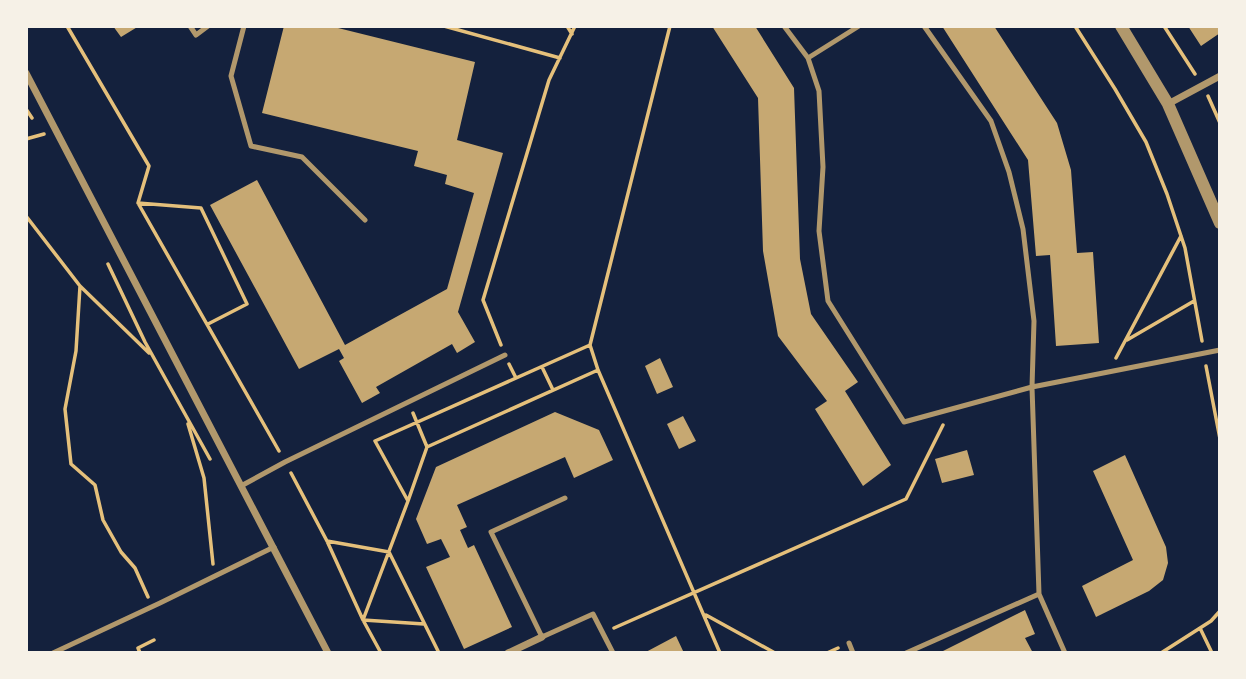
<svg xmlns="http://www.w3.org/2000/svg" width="1246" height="679" font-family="Helvetica,sans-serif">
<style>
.building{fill:#c6a872}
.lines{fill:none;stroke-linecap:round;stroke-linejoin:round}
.path{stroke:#e5c07b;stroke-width:3.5}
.service{stroke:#b1986c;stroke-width:5}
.minor{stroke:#b1986c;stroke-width:7}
.tertiary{stroke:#b1986c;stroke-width:12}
</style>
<rect width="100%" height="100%" fill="#14213d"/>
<path class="building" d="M113,26H139L121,37Z
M284,26H330L475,62L457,140L503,153L458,312L475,342L457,353L452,344L376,387L380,393L362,403L339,361L344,358L339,349L299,369L210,205L257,180L345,345L447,289L474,193L445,184L447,175L414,166L418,151L262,113Z
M712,26H755L794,88L800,259L811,314L858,382L845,391L891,465L863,486L815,409L827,401L778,336L763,251L758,98Z
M942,26H994L1057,123L1071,170L1077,253L1093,252L1099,343L1056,346L1050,255L1036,256L1028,160Z
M1188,26H1220V33L1201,46Z
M660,358L673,387L657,394L645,366Z
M555,412L599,430L613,460L574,478L565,457L457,505L467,527L460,530L468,548L474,545L512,627L464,649L426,567L450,557L441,539L427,544L416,519L436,467Z
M683,416L696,441L679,449L667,424Z
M967,450L974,475L942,483L935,459Z
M1125,455L1166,547L1168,563L1163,580L1149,591L1096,617L1082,586L1133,560L1093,471Z
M1025,610L1035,634L1025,638L1033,653H939Z
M676,636L684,653H644Z"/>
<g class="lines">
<path class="path" d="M67,26L149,166L138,203L279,451
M444,26L560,58
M567,26L572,34
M670,26L590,345L598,370L720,653
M1075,26L1115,89L1146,142L1167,194L1185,248L1202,341
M1164,26L1195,74
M1208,96L1220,123
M26,109L32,118
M26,139L44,134
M138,203L201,208L247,304L208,324
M26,216L80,286L76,351L65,409L71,464L95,485L103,520L121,552L135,568L148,597
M108,264L145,342L210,459
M80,286L149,353
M1127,340L1194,301
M501,345L483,300L549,80L575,26
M1116,358L1181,236
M509,364L516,378
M1206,366L1220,439
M542,367L553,390
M413,413L427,447
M188,424L204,478L213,564
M291,473L327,541L363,620L381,653
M408,501L427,447L598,370
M327,541L389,552L439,653
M706,615L775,653
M424,624L363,620L408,501L375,441L590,345
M614,628L906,499L943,425
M1200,628L1212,653
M140,653L138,648L154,640
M827,653L838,648
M1161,653L1211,621L1220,611"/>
<path class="service" d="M190,26L196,35L208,26
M244,26L231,76L251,146L302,157L365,220
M784,26L808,58L859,26
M808,58L819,91L823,167L819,231L828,301L904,422L1032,387L1034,321L1023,229L1009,172L991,121L924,26
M241,486L285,462L505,355
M565,498L491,532L542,637L593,614L613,653
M1039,594L1032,387L1220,350
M849,643L853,653
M53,653L160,603L274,547
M906,653L1039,594L1065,653"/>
<path class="minor" d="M26,73L328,653
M1168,104L1220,76
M508,653L542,637"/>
<path class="tertiary" d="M1121,26L1168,104L1220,223"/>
</g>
<rect width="1246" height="679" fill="none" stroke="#f6f1e7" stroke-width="56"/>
</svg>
